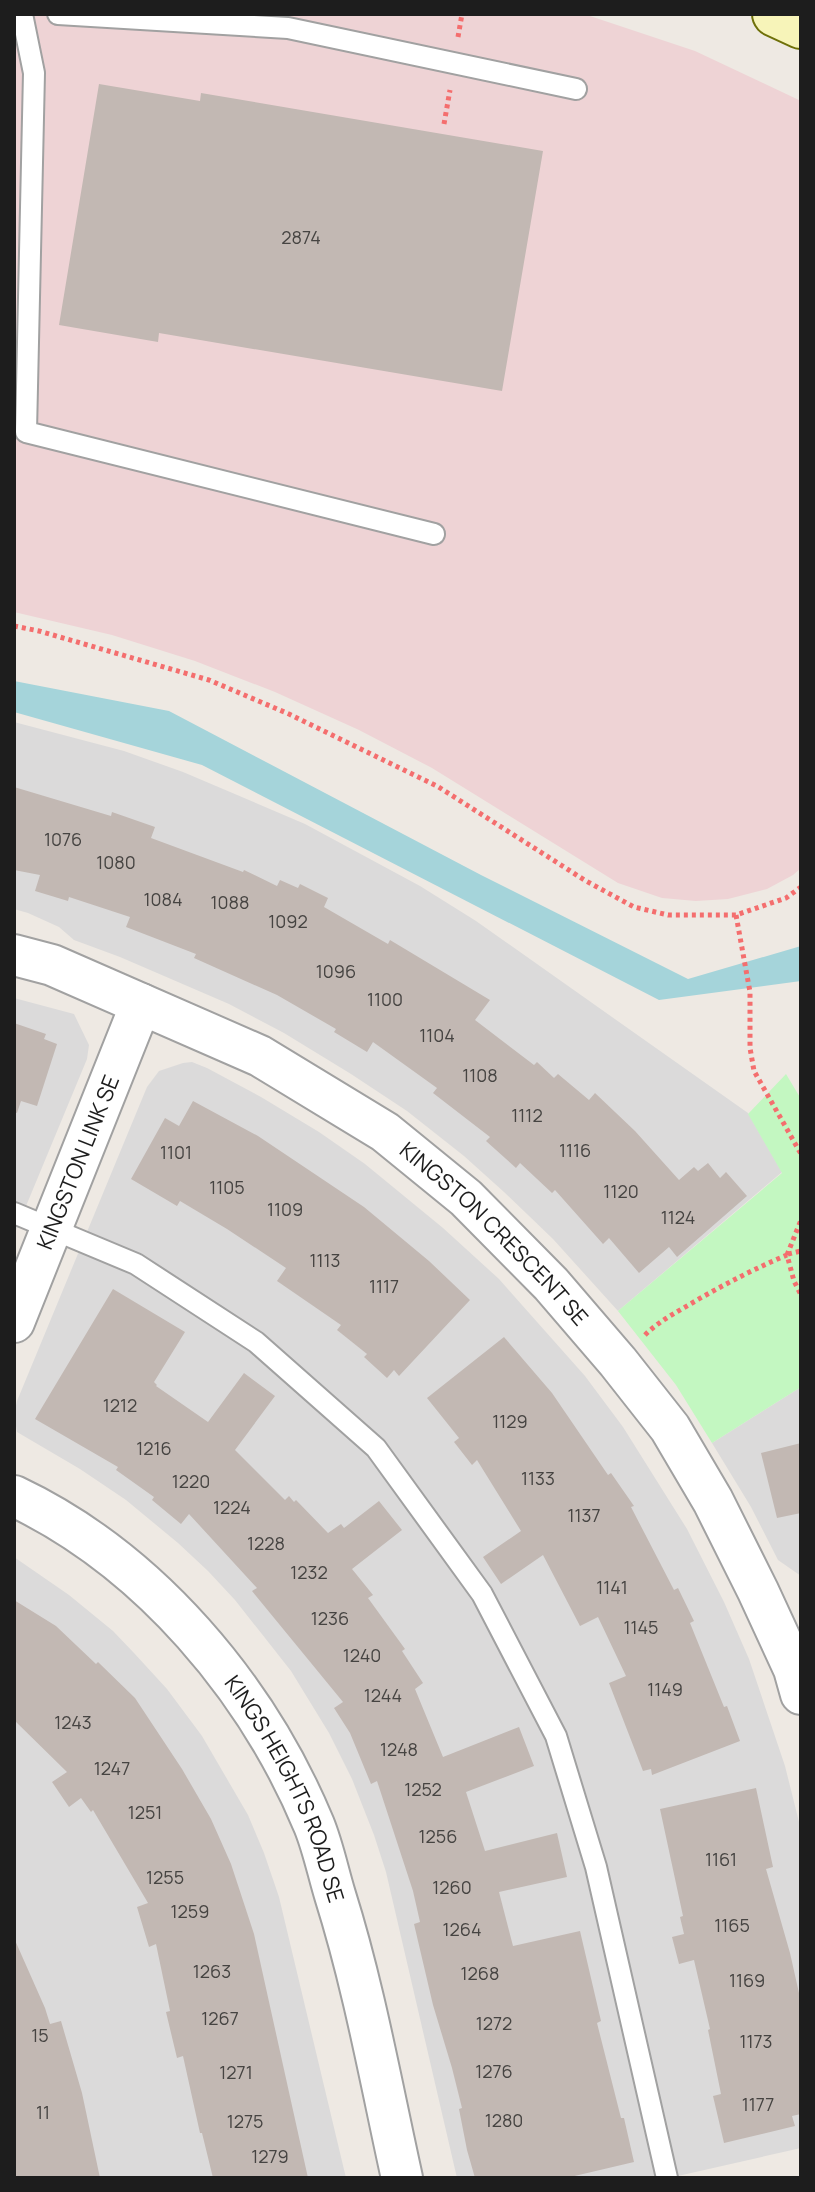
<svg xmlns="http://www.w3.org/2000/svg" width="815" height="2192" font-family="Manrope,sans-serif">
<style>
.residential{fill:#dbdada}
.commercial{fill:#eed3d5}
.park{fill:#c3f7c1}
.water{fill:#a5d4da}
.building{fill:#c2b8b3}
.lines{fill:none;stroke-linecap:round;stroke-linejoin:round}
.lane-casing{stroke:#a1a1a1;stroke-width:24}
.street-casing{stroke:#a1a1a1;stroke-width:44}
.secondary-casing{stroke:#6f7009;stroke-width:48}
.path{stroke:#f46e6e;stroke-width:5;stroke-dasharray:4 4;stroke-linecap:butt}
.lane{stroke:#fff;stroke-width:20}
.street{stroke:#fff;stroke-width:40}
.secondary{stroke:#f7f4b9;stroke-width:44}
.labels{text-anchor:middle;stroke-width:6;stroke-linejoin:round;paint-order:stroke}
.number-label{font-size:18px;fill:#464442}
.street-label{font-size:22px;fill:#1d1d1d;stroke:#fff}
</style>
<rect width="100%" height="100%" fill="#eee9e3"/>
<path class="residential" d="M14,722L124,751L183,772L305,824L420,886L476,921L748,1113L782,1172L618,1311L553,1239L504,1192L464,1156L407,1111L351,1074L284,1033L229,1004L120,957L74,940L59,927L28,913L14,909Z
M14,998L74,1014L89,1045L87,1059L14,1235Z
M192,1062L207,1068L261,1097L319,1132L365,1164L443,1228L499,1279L585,1376L623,1427L687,1529L724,1602L749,1659L785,1766L801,1830V2148L669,2178H457L386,1872L374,1835L352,1779L329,1733L291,1671L235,1600L208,1571L178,1543L126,1500L80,1469L17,1432L14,1414L17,1401L147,1087L159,1071L183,1063Z
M801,1387V1576L778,1560L751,1507L712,1443Z
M14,1557L69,1595L113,1631L134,1653L167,1689L202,1736L248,1815L264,1853L279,1897L346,2178H14Z"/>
<path class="commercial" d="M14,14H584L695,51L801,101V868L793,875L767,889L728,899L696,901L662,898L618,883L432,768L359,730L275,692L195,661L112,635L14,612Z"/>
<path class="park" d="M786,1074L801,1099V1387L712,1443L676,1385L618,1311L782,1173L748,1114Z"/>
<path class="water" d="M14,681L169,711L481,875L688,979L801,946V981L659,1000L202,765L14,712Z"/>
<path class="building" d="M99,84L200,101L201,93L543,151L502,391L159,333L158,342L59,325Z
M14,787L111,816L112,812L155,827L151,838L243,872L244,870L277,886L280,880L298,888L300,884L328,898L324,907L388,944L390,940L490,1000L475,1020L534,1065L537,1062L554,1078L558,1074L589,1100L595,1093L635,1131L679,1180L694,1167L698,1171L708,1163L720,1178L726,1172L747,1196L677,1257L669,1247L639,1273L609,1238L603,1244L555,1190L552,1193L520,1163L516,1168L486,1141L490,1137L433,1093L437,1088L373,1042L367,1052L334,1032L336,1029L277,995L194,958L196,954L126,927L130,917L69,897L68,901L35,891L40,875L14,870Z
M14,1023L46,1034L44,1039L57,1044L37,1106L21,1101L17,1113L14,1112Z
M193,1101L258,1136L364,1207L429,1261L470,1300L399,1376L394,1370L387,1378L364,1357L367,1354L337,1330L341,1325L277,1281L286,1268L227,1229L180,1201L177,1206L131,1179L165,1118L179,1126Z
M113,1289L185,1332L154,1382L157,1385L156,1386L208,1422L244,1373L275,1396L235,1450L285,1500L289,1496L294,1502L296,1500L328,1533L341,1524L344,1528L379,1501L402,1530L352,1569L373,1595L368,1598L405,1649L402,1651L423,1683L415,1689L443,1757L519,1727L534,1766L466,1792L485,1851L557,1833L567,1877L499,1892L513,1946L580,1931L601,2021L597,2023L621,2118H624L634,2162L566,2178H475L467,2150L459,2109L462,2108L452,2068L433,2005L414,1924L420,1922L413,1891L377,1781L371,1784L350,1733L334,1708L343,1702L252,1591L257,1588L189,1514L181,1524L152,1500L154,1497L116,1470L118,1467L35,1419Z
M504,1337L552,1393L608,1475L611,1473L634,1506L631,1507L674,1590L678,1588L694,1621L690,1623L724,1707L727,1706L740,1741L652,1775L651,1769L643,1771L609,1683L626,1676L598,1617L580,1626L543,1555L501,1584L483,1557L521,1531L477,1460L472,1465L454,1442L459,1438L427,1398Z
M801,1443V1513L777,1518L761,1453Z
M14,1600L56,1626L96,1664L98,1662L135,1698L182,1769L211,1819L231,1864L254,1934L308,2178H213L202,2133H200L183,2056L177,2058L166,2012L170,2011L156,1944L149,1947L137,1907L148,1903L93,1810L91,1812L81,1798L69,1807L52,1782L67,1772L14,1720Z
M756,1788L773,1867L766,1869L790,1953L801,2002V2114L792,2116L795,2126L724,2143L713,2096L721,2094L708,2030L710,2029L694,1960L679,1964L672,1937L684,1934L680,1917L683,1916L660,1809Z
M14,1938L45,2008L50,2024L61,2021L82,2093L100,2178H14Z"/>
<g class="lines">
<defs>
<path id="lane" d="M22,14L34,73L26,432L434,534
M58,14L288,28L576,89
M14,1213L136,1264L256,1342L376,1448L482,1594L556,1736L596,1867L667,2178"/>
<g id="street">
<path id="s1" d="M14,955L52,965L260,1056L385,1132L466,1198L551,1284L618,1362L670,1428L713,1501L758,1591L794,1669L801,1694"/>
<path id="s2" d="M14,1322L141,1004"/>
<path id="s3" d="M14,1496C149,1560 257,1688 314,1825C323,1847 328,1872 335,1895C364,1987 381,2083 402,2178"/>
</g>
<path id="secondary" d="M775,14L801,26"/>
</defs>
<use href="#lane" class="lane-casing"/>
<use href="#street" class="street-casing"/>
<use href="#secondary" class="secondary-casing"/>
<path class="path" d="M458,37L462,14
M444,124L450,90
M14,626L39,631L209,680L289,714L437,786L586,881L634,907L668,915H736L786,898L801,887
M736,915L750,992V1048L754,1071L801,1154
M788,1254L801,1251
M787,1255L801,1220
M645,1335C660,1320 679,1311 697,1300C727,1283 756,1268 787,1255L794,1281L801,1295"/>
<use href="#lane" class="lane"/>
<use href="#street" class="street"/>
<use href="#secondary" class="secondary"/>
</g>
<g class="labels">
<g class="number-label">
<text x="301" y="244">2874</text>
<text x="63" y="846">1076</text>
<text x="116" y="869">1080</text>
<text x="163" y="906">1084</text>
<text x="230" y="909">1088</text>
<text x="288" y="928">1092</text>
<text x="336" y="978">1096</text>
<text x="385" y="1006">1100</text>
<text x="437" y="1042">1104</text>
<text x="480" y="1082">1108</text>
<text x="527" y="1122">1112</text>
<text x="575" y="1157">1116</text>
<text x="176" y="1159">1101</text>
<text x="227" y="1194">1105</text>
<text x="621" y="1198">1120</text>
<text x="285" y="1216">1109</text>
<text x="678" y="1224">1124</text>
<text x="325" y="1267">1113</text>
<text x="384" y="1293">1117</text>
<text x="120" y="1412">1212</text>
<text x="510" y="1428">1129</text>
<text x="154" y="1455">1216</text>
<text x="538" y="1485">1133</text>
<text x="191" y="1488">1220</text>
<text x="232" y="1514">1224</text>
<text x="584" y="1522">1137</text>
<text x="266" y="1550">1228</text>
<text x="309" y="1579">1232</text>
<text x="612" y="1594">1141</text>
<text x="330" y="1625">1236</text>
<text x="641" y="1634">1145</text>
<text x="362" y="1662">1240</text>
<text x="665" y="1696">1149</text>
<text x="383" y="1702">1244</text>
<text x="73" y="1729">1243</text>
<text x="399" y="1756">1248</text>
<text x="112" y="1775">1247</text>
<text x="423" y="1796">1252</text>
<text x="145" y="1819">1251</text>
<text x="438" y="1843">1256</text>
<text x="721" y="1866">1161</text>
<text x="165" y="1884">1255</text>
<text x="452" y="1894">1260</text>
<text x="190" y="1918">1259</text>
<text x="732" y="1932">1165</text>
<text x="462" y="1936">1264</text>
<text x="212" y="1978">1263</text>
<text x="480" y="1980">1268</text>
<text x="747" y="1987">1169</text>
<text x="220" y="2025">1267</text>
<text x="494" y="2030">1272</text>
<text x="40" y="2042">15</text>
<text x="756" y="2048">1173</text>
<text x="494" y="2078">1276</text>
<text x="236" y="2079">1271</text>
<text x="758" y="2111">1177</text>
<text x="43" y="2119">11</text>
<text x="504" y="2127">1280</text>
<text x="245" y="2128">1275</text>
<text x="270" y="2163">1279</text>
</g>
<g class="street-label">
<text dy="8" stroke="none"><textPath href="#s2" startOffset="172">KINGSTON LINK SE</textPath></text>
<text dy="8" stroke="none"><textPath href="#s1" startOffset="562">KINGSTON CRESCENT SE</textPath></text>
<text dy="8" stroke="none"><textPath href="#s3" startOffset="410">KINGS HEIGHTS ROAD SE</textPath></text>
</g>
</g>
<rect width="815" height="2192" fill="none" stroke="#1d1d1d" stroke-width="32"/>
</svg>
